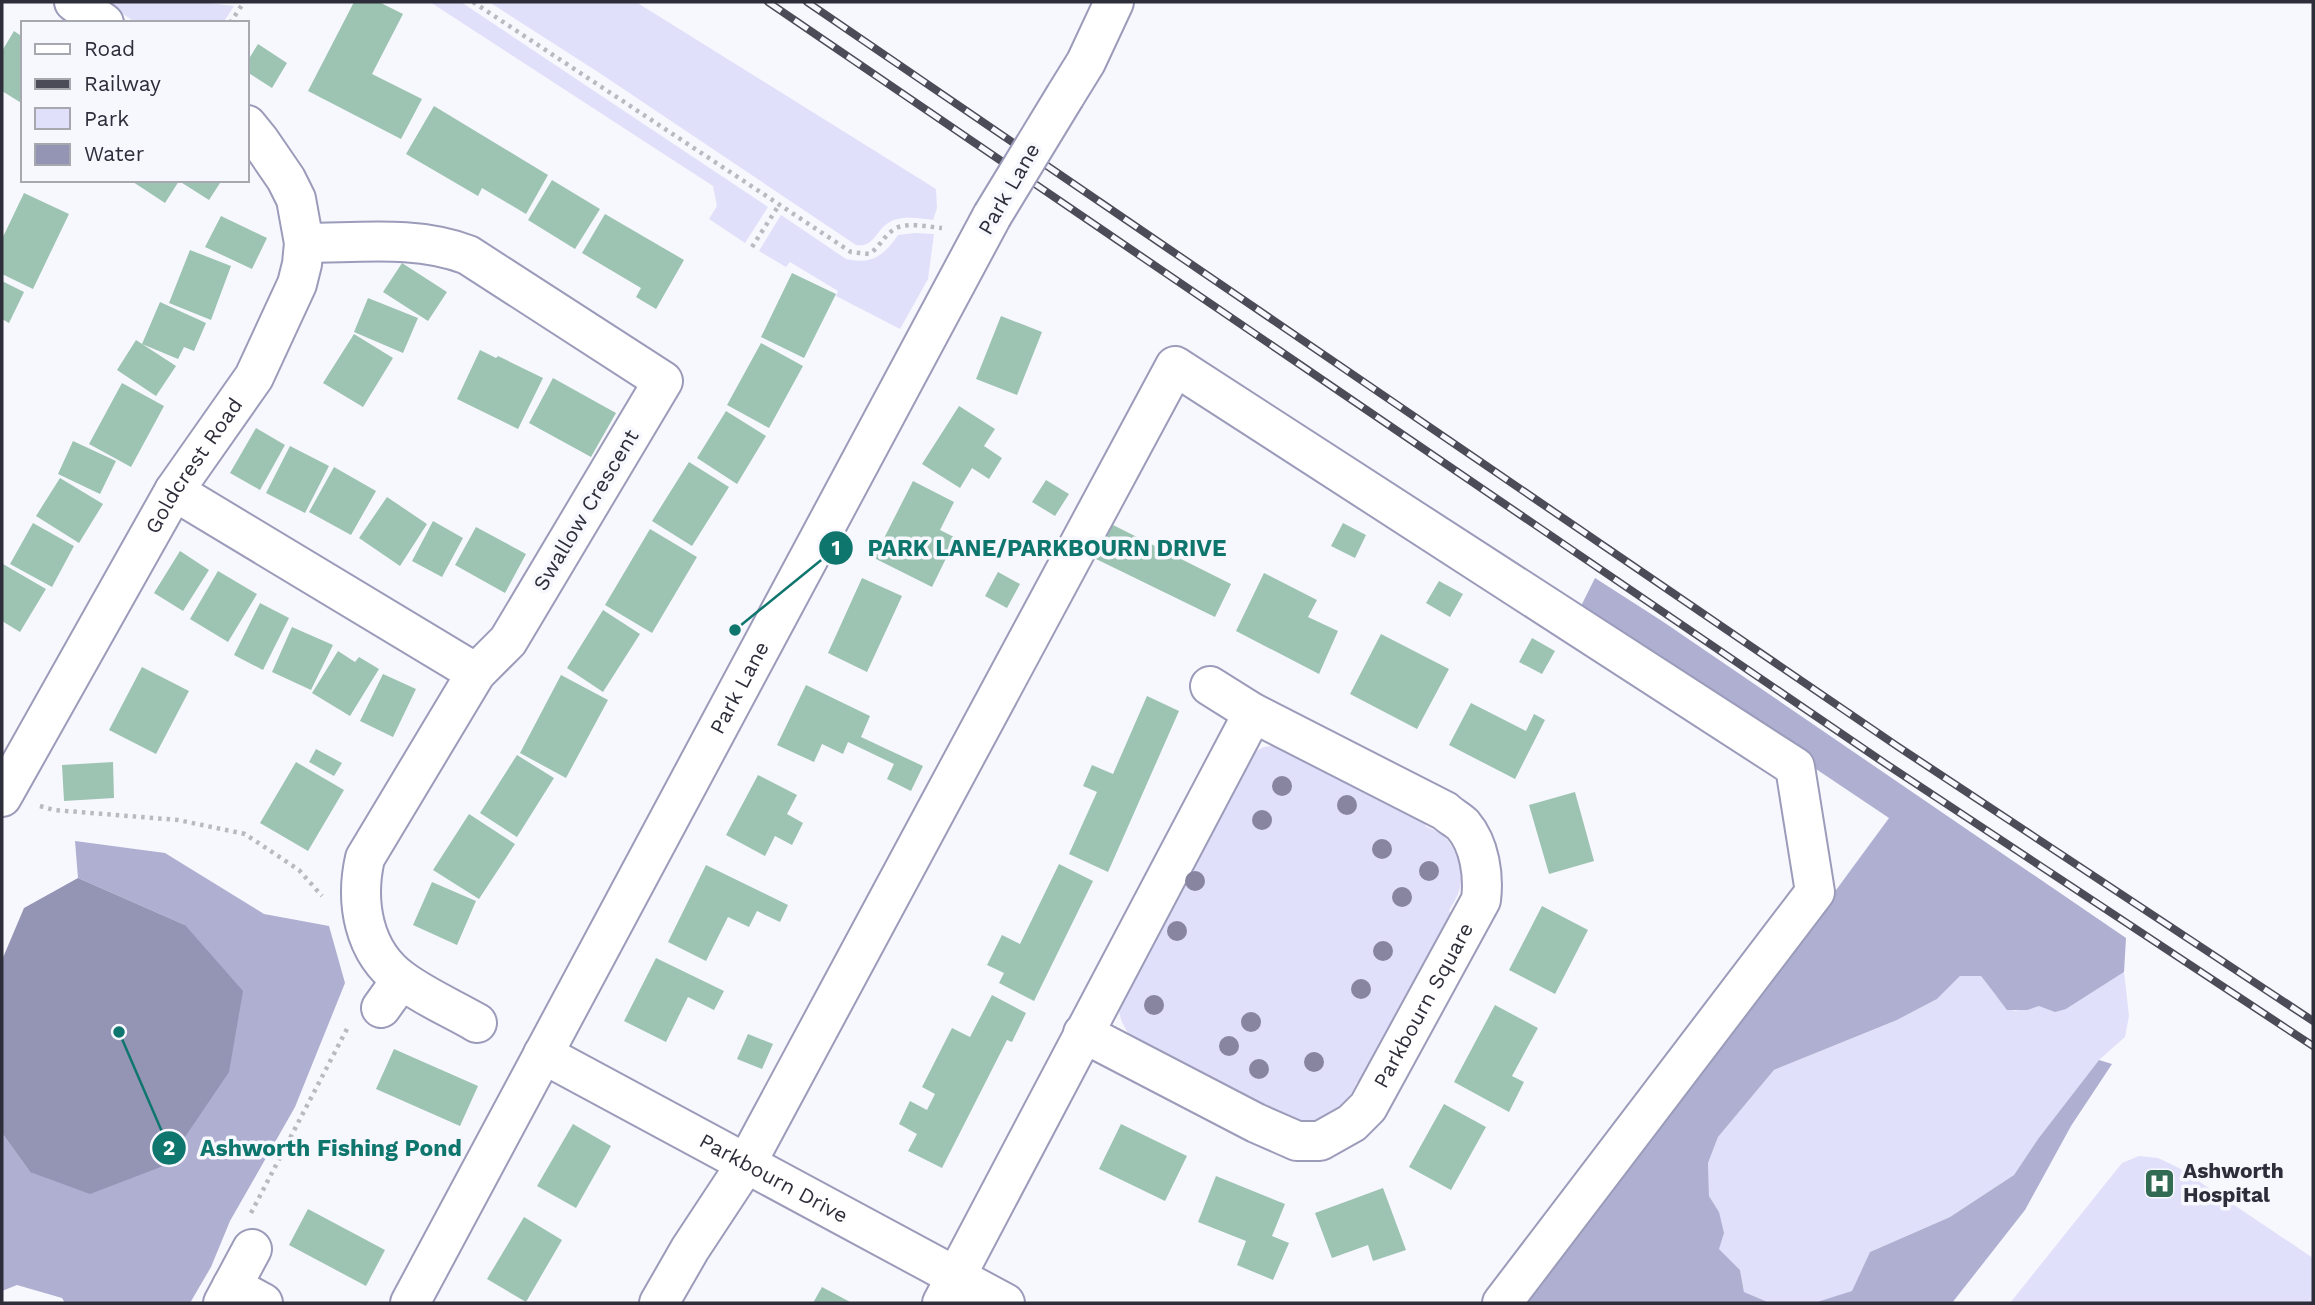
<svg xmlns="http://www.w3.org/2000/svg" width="2315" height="1305" font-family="'Work Sans',sans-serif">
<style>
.green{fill:#e0e0fa}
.forest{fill:#afafd2}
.water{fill:#9494b5}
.building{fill:#9dc4b2}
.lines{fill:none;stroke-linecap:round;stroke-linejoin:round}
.minor-casing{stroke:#9b9bba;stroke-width:42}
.path{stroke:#b9b9c2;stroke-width:4.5;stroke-dasharray:3.5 5;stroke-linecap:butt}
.minor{stroke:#fff;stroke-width:38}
.rail-casing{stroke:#4c4c58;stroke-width:8}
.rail{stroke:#f7f7fe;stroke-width:5;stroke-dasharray:16;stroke-linecap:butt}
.minor-bridge-casing{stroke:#9b9bba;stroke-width:42;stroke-linecap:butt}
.minor-bridge{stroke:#fff;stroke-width:38}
.tree{fill:#8785a0}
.labels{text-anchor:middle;stroke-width:7;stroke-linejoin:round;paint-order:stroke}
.street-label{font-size:21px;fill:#2e2e3b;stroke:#f7f7fe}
.poi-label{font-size:21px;font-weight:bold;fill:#2e2e3b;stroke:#f7f7fe;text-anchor:start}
.leader{fill:none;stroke:#0f766e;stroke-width:2.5}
.callout-dot{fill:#0f766e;stroke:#f7f7fe;stroke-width:2.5}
.mark-label{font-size:21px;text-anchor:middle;font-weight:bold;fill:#fff}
.callout-label{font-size:23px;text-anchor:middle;font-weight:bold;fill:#0f766e;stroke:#f7f7fe;stroke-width:7;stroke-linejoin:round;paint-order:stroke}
</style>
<rect width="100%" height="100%" fill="#f7f7fe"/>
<path class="green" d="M106,2H200L234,6L223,23H136Z
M430,2H461L768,207L745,243L709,219L717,206L713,186Z
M489,2H636L936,189L937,208L933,220C919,218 900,215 888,223C876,231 873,248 856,245L598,72Z
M781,215L846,259C871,265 884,256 898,235L915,233L934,234L928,279L900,329L836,296L838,291L790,262L786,267L759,251Z
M1279,745L1429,819L1425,826C1430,828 1436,831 1441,834C1456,845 1465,872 1459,891C1457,898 1452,905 1449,911L1453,914L1364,1085L1357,1082C1347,1107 1322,1127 1293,1119C1286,1117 1279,1112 1272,1109L1268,1114L1131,1037C1122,1025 1118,1015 1118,999L1252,753L1264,747Z
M2124,972L2129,1016L2125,1037L2099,1060L2038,1139L2014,1175L1950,1217L1870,1252L1852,1292L1814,1303H1770L1744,1292L1740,1270L1719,1249V1212L1709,1196L1708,1163L1718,1137L1774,1070L1897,1020L1937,999L1960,976H1981L1996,996L2014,1011L2038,1006L2066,1009Z
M2139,1156L2158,1158L2179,1168L2313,1258V1303H2010L2122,1163Z"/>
<path class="forest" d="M1595,578L1662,621L2126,938L2124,972L2066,1009L2055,1012L2039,1006L2027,1010H2007L1981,976H1960L1937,999L1897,1020L1774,1070L1718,1137L1708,1163L1709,1196L1719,1212L1724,1233L1719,1249L1740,1270L1744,1292L1770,1303H1514L1789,954L1889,818L1579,610Z
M75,841L165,853L264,914L329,926L345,983L295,1107L230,1221L211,1267L190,1303H65L62,1298L17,1285L2,1291V1133L30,1172L185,925L78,878Z
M2099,1060L2112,1064L2071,1126L2025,1210L1952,1303H1814L1852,1291L1870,1252L1950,1217L2014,1175L2038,1139Z"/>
<path class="water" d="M78,878L185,925L243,991L229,1072L166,1165L90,1194L30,1172L2,1133V960L24,908Z"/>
<path class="building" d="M354,2H379L403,14L372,74L422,99L401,139L308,91Z
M14,31L23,37V104L2,91V51Z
M258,44L287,63L272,88L247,72V62Z
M434,106L548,175L526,214L482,188L478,196L406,154Z
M130,180H222L209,200L179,181L165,203Z
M552,180L600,209L575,249L528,220Z
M24,193L69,214L33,289L2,274V239Z
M605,214L684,260L656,309L636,297L641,288L582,253Z
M221,216L267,238L252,269L205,247Z
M190,250L231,266L211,320L169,303Z
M402,263L447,292L428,321L383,292Z
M792,273L836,294L804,358L761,337Z
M2,281L24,292L9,323L2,319Z
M368,298L418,318L403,353L354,332Z
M160,302L206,323L194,351L184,347L178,359L142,344Z
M1001,316L1042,332L1017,395L976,379Z
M354,334L393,358L363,407L323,383Z
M136,340L176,366L156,396L117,370Z
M761,343L803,366L769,428L727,405Z
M480,350L496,358L498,356L543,378L518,429L457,399Z
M553,378L616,413L591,457L529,423Z
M122,383L164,406L131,467L89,444Z
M959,406L995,429L984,446L1002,458L989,479L972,468L960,488L922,464Z
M726,411L766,436L737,484L697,458Z
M256,428L285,445L260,490L230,473Z
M73,441L116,461L100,494L58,474Z
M290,446L329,466L305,513L266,493Z
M689,462L729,487L692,546L652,521Z
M334,467L376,491L351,535L309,512Z
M60,478L103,504L79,543L36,516Z
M1046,480L1069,494L1055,516L1032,502Z
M913,481L954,502L940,530L956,538L932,587L874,558Z
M387,497L427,524L400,566L359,538Z
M433,521L463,538L442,577L412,561Z
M33,523L74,546L52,587L10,564Z
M1343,523L1366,535L1355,558L1331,546Z
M1111,524L1231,584L1215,617L1094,558Z
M476,527L526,554L505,593L455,565Z
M650,529L697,557L652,633L605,605Z
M180,551L209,570L183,611L154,593Z
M3,564L46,589L20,632L2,621Z
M218,571L257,594L228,642L190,619Z
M998,572L1020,584L1007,608L985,596Z
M1264,573L1317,600L1308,617L1338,631L1319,674L1236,631Z
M862,578L902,596L867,672L828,653Z
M1439,581L1463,594L1450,617L1426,603Z
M260,603L289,618L263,670L234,655Z
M603,610L640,634L603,692L567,668Z
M292,627L333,645L311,690L272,672Z
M1381,634L1449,669L1417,729L1350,694Z
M1532,638L1555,651L1542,674L1519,662Z
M338,651L355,662L359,657L379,669L350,716L312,693Z
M142,667L189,691L156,754L109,730Z
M383,674L416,689L393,737L360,721Z
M561,675L608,700L566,778L520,753Z
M806,685L870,716L861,737L923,766L911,791L887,779L894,764L848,742L843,754L822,744L814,762L777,745Z
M1147,696L1179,711L1108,872L1069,854L1097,792L1083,786L1092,765L1113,774Z
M1471,703L1526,731L1534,714L1545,720L1515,779L1449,745Z
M316,749L342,763L334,776L309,762Z
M517,755L554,778L517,837L480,813Z
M113,762L114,798L64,801L62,765Z
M296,762L344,790L308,851L260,823Z
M758,775L797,795L787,814L803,823L792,845L775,836L765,856L726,835Z
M1575,792L1594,861L1549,874L1529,805Z
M469,814L515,844L479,899L433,870Z
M1059,864L1093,881L1034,1001L999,983L1004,973L987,965L1002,935L1020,944Z
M706,865L788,905L780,922L757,911L749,927L728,917L706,961L668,942Z
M432,882L476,901L457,945L413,925Z
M1542,906L1588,930L1555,994L1509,970Z
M656,958L724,991L714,1010L688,997L666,1042L624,1021Z
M992,995L1026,1013L1012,1042L1007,1040L942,1168L908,1151L917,1134L899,1124L910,1101L927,1110L935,1094L922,1087L952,1028L970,1037Z
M1495,1005L1538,1028L1512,1076L1524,1082L1509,1112L1454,1082Z
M748,1034L773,1044L762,1069L737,1059Z
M394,1049L478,1086L460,1126L376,1089Z
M1444,1104L1486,1127L1451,1190L1409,1167Z
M573,1124L611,1146L576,1208L537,1186Z
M1121,1124L1187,1156L1165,1201L1099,1169Z
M1216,1176L1285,1204L1272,1236L1289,1243L1273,1280L1237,1265L1246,1241L1198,1222Z
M1383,1188L1406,1250L1373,1261L1368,1245L1332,1258L1315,1213Z
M308,1209L385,1250L366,1286L289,1245Z
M524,1217L562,1240L526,1302L487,1279Z
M822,1287L852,1303H813Z"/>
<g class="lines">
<defs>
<g id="minor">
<path d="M74,2L104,23"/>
<path d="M1065,96L1086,62L1114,2"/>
<path d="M304,243C358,243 417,235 468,255L663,381L508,641L476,673L365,858C355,902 363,952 402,980C425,997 453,1009 477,1023"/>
<path d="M174,491L476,673"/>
<path id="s1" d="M2,797L174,491L254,377L297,284L302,264L304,243L296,199L286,179L260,141L247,125"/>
<path d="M381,1008L401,980"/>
<path id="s2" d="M1083,1033L1256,1123L1297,1141H1320L1352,1123L1368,1107L1481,900C1484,876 1480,845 1463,825C1458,820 1450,816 1445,811L1253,713L1210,686"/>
<path id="s3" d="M543,1054L1005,1303"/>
<path d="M232,1286L263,1303"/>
<path d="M223,1303L252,1249"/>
<path id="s4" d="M410,1303L992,216"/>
<path d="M659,1303L690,1249L746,1164L1175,366L1795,767L1815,892L1502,1303"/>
<path d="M942,1303L1253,713"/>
</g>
</defs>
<use href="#minor" class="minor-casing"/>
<path class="path" d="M473,2L851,252L869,254C879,248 883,237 893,230C904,221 929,227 942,228
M230,23L244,2
M752,247L779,205
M40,806L54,810L178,820L245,834L299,870L322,896
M251,1213L349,1025"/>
<use href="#minor" class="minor"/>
<defs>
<path id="rail" d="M768,2L1886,764L2313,1046
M807,2L1897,746L2313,1021"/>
</defs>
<use href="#rail" class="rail-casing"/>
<use href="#rail" class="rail"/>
<defs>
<path id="minor-bridge" d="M992,216L1065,96"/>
</defs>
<use href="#minor-bridge" class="minor-bridge-casing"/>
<use href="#minor-bridge" class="minor-bridge"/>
</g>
<g class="tree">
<circle cx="1282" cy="786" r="10"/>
<circle cx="1347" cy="805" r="10"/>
<circle cx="1262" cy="820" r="10"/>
<circle cx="1382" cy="849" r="10"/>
<circle cx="1429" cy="871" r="10"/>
<circle cx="1195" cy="881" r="10"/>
<circle cx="1402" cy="897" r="10"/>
<circle cx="1177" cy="931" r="10"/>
<circle cx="1383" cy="951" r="10"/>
<circle cx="1361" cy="989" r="10"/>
<circle cx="1154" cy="1005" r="10"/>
<circle cx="1251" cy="1022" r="10"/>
<circle cx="1229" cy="1046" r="10"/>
<circle cx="1314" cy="1062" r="10"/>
<circle cx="1259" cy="1069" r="10"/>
</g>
<defs>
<symbol id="hospital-square" viewBox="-11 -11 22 22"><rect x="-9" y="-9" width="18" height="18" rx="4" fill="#326b54" stroke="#f7f7fe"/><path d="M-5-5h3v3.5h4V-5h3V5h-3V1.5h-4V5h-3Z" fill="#fff"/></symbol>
</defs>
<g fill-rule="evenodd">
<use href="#hospital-square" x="2142" y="1166" width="35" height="35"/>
</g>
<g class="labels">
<g class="street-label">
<text transform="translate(1009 189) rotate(-60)" y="7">Park Lane</text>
<text dy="7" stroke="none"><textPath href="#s1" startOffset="383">Goldcrest Road</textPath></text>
<text transform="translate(586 510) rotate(-59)" y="7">Swallow Crescent</text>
<text dy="7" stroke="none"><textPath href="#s4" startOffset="698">Park Lane</textPath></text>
<text dy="7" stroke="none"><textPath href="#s2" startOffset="438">Parkbourn Square</textPath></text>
<text dy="7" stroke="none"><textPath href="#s3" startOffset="262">Parkbourn Drive</textPath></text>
</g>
<g class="poi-label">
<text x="2183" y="1178">Ashworth<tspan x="2183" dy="24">Hospital</tspan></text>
</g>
</g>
<path class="leader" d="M735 630L836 548M119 1032L169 1148"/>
<g class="callout-dot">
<circle cx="735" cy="630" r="7"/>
<circle cx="119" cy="1032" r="7"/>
<circle cx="836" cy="548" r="18"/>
<circle cx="169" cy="1148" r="18"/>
</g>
<g class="mark-label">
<text x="836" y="555">1</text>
<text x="169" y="1155">2</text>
</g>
<g class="callout-label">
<text x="1047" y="556">PARK LANE/PARKBOURN DRIVE</text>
<text x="331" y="1156">Ashworth Fishing Pond</text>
</g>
<rect width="2315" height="1305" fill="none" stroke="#2e2e3b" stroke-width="7"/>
<rect x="21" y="21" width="228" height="161" fill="#f7f7fe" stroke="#a7a7b0" stroke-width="2"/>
<rect x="35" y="44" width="35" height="10" fill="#ffffff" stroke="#a7a7b0" stroke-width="2"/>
<text x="84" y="56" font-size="21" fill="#2e2e3b">Road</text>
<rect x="35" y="79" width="35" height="10" fill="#4c4c58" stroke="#a7a7b0" stroke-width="2"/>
<text x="84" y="91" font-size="21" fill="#2e2e3b">Railway</text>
<rect x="35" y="108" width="35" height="21" fill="#e0e0fa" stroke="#a7a7b0" stroke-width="2"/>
<text x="84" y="126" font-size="21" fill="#2e2e3b">Park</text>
<rect x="35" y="144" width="35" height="21" fill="#9494b5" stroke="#a7a7b0" stroke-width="2"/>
<text x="84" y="161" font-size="21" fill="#2e2e3b">Water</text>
</svg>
